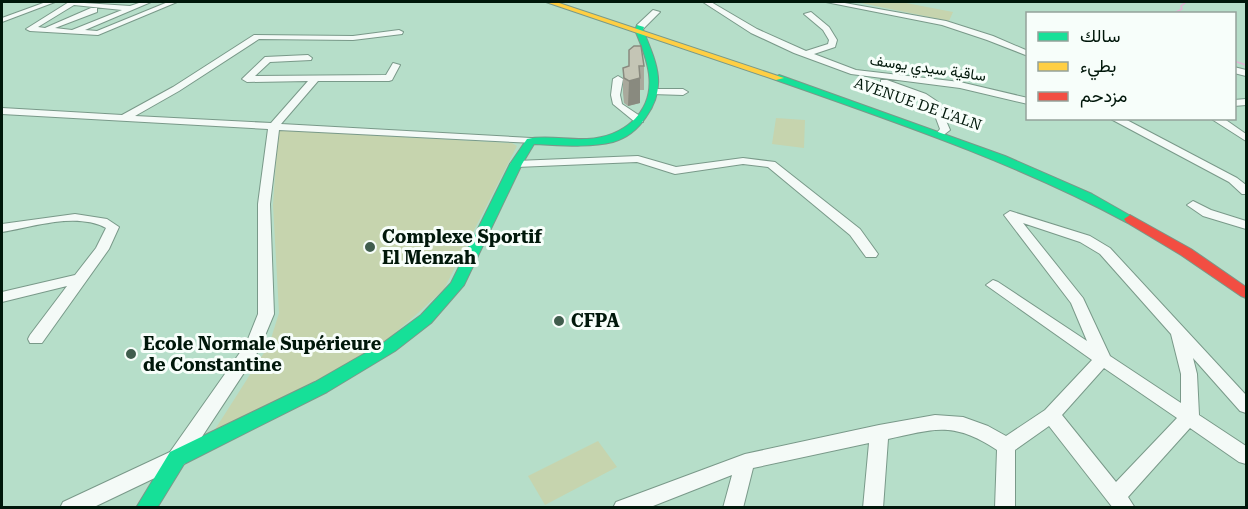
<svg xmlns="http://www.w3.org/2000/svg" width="1248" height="509" font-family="'Roboto Serif',Vazirmatn,serif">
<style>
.green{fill:#c6d4ae}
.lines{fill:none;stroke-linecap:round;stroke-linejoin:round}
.stream{stroke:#e1b4d4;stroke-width:1.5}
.street-casing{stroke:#799989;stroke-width:2}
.fast-casing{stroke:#799989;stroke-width:2}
.slow-casing{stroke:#799989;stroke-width:2}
.jam-casing{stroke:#799989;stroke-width:2}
.street{fill:#f4faf7;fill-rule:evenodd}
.fast{fill:#16e098;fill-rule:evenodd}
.slow{fill:#ffcf43;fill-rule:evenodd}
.jam{fill:#f24e42;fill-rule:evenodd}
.wall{fill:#a9a99c}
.shaded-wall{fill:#898a7f}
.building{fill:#c4c5b5;stroke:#898a7f;stroke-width:1.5}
.poi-dot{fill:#405d4d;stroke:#f7fefa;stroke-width:2}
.labels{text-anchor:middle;stroke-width:6;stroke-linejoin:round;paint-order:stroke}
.far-street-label{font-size:15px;fill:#00170a;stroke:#f7fefa}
.poi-label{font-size:18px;font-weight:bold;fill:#00170a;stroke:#f7fefa;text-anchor:start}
</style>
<rect width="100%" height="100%" fill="#b6dec9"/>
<path class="green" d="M856,2H901L953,12L949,21Z
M776,118L805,120L804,148L772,144Z
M278,130L512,143L517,146L444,289L418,313L389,338L329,374L214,431L269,345L279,313L273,205Z
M598,441L617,467L545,505L528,476Z"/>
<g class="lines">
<path class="stream" d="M1172,14L1182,9L1181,6L1185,3L1182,2
M1234,61L1246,65"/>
<defs>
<path id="street" d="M46,2H55L2,22V18Z
M69,2L130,6L142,2H151L85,30L97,31L168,2H177L98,35L30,31L26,29ZM74,5L122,10L72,30L55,28L97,12V8H91L45,28L38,27Z
M703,2H711L757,29L806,51L828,44L829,40L823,30L804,14L811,12L829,27L837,40L835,47L814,54L856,70L960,82L1028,98V104L960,88L851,74L794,53L751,33Z
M826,2H839L946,21L993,36L1028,51V56L987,40L942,25Z
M653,10L660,12L643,29H637V25Z
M399,30L403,32L402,34L353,40L259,39L179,91L135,116L271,123L308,81L247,82L242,79L265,57L308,55L312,58L311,60L270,62L255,76L386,75L393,63L400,65L392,80L389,81H318L281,124L531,138L536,141L535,143L279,130L270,204L274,314L259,350L184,464L92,508H60L63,502L170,452L246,344L258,314V204L268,129L2,114V108L122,115L173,87L254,35L353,36Z
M1234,67L1246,70V76L1234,73Z
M618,76L623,79L620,95L622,104L643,118V122H635L613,104L611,95L613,79Z
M881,80H887L926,94L938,102L950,130L941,137L936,134L940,129L931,105L920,98L881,84Z
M655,89H683L688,92L683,95L652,94L650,92Z
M1246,99V105L1234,106V100Z
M1109,118H1123L1237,178L1246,185V194H1242L1229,182Z
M1210,118H1223L1246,134V141Z
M638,156L676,167L743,158L775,162L860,229L878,254L876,257H866L850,235L768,167L743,164L675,174L637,162L516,167L510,164L516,161Z
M1193,201L1211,210L1246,221V229L1203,216L1187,205Z
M1010,211L1090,236L1110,248L1246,395V413L1240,411L1193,358L1197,374L1199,415L1246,446V464L1239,462L1190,428L1128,497L1135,508H1113L1049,426L1015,450V508H995L997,450C953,421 935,429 888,439L883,508H863L869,443L753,468L743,508H723L732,475L648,508H613L616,502L745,454L879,425L935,415L963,417L988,426L1006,436L1045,410L1092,360L986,285L993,280L998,282L1087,341L1071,303L1004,215ZM1023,223L1080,242L1100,254L1171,334L1181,374V403L1110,356L1083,298ZM1104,368L1177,418L1116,482L1062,415Z
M75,214L107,219L119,227L109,249L42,343H30L28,339L30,335L67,286L2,302V292L75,275L96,248L106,228C76,212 33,227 2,232V224Z"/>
<path id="fast" d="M637,25L644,27L643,30C656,62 668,86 646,117C638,129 627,138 613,142C588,148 560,145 534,144L522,164L464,285L431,323L395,351L327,392L184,464L157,508H136L170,452L315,382L383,343L421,315L451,283L510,164L527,139C546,135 568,140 587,139C623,137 654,113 649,74C647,59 641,44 635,30Z
M779,75L1005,156L1092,194L1136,219L1130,223L1126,222C1014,162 895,122 776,80L774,78Z"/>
<path id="slow" d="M546,2H556L784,78L776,80Z"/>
<path id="jam" d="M1130,215L1191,249L1246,287V298L1241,296L1181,255L1126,222L1124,219Z"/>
</defs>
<use href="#street" class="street-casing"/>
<use href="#fast" class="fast-casing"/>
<use href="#slow" class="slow-casing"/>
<use href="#jam" class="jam-casing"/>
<use href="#street" class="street"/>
<use href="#fast" class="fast"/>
<use href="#slow" class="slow"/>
<use href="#jam" class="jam"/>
</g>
<path class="wall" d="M644,66V90H640V103L628,106L624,103L623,93V68Z"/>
<path class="shaded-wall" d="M640,78V103L628,106L629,81Z"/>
<path class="building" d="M634,46H641L644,66H639L640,78L629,81L624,78L623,68L629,66V50Z"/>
<g class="poi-dot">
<circle cx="370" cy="247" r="6"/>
<circle cx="559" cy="321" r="6"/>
<circle cx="131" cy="354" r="6"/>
</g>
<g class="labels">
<g class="far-street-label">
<text transform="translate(928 68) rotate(8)" y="5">ساقية سيدي يوسف</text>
<text transform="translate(918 104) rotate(19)" y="5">AVENUE DE L'ALN</text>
</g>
<g class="poi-label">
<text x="382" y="243">Complexe Sportif<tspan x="382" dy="21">El Menzah</tspan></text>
<text x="571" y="327">CFPA</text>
<text x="143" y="350">Ecole Normale Supérieure<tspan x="143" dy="21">de Constantine</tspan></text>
</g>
</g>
<rect width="1248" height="509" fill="none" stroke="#00170a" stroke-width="6"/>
<rect x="1026" y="12" width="210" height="108" fill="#f7fefa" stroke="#94a29a" stroke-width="1.5"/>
<rect x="1038" y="32" width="30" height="9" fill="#16e098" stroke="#94a29a" stroke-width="1.5"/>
<text x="1080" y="42" font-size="18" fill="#00170a">سالك</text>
<rect x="1038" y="62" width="30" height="9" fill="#ffcf43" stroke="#94a29a" stroke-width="1.5"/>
<text x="1080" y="72" font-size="18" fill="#00170a">بطيء</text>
<rect x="1038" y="92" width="30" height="9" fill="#f24e42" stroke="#94a29a" stroke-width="1.5"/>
<text x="1080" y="102" font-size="18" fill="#00170a">مزدحم</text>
</svg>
